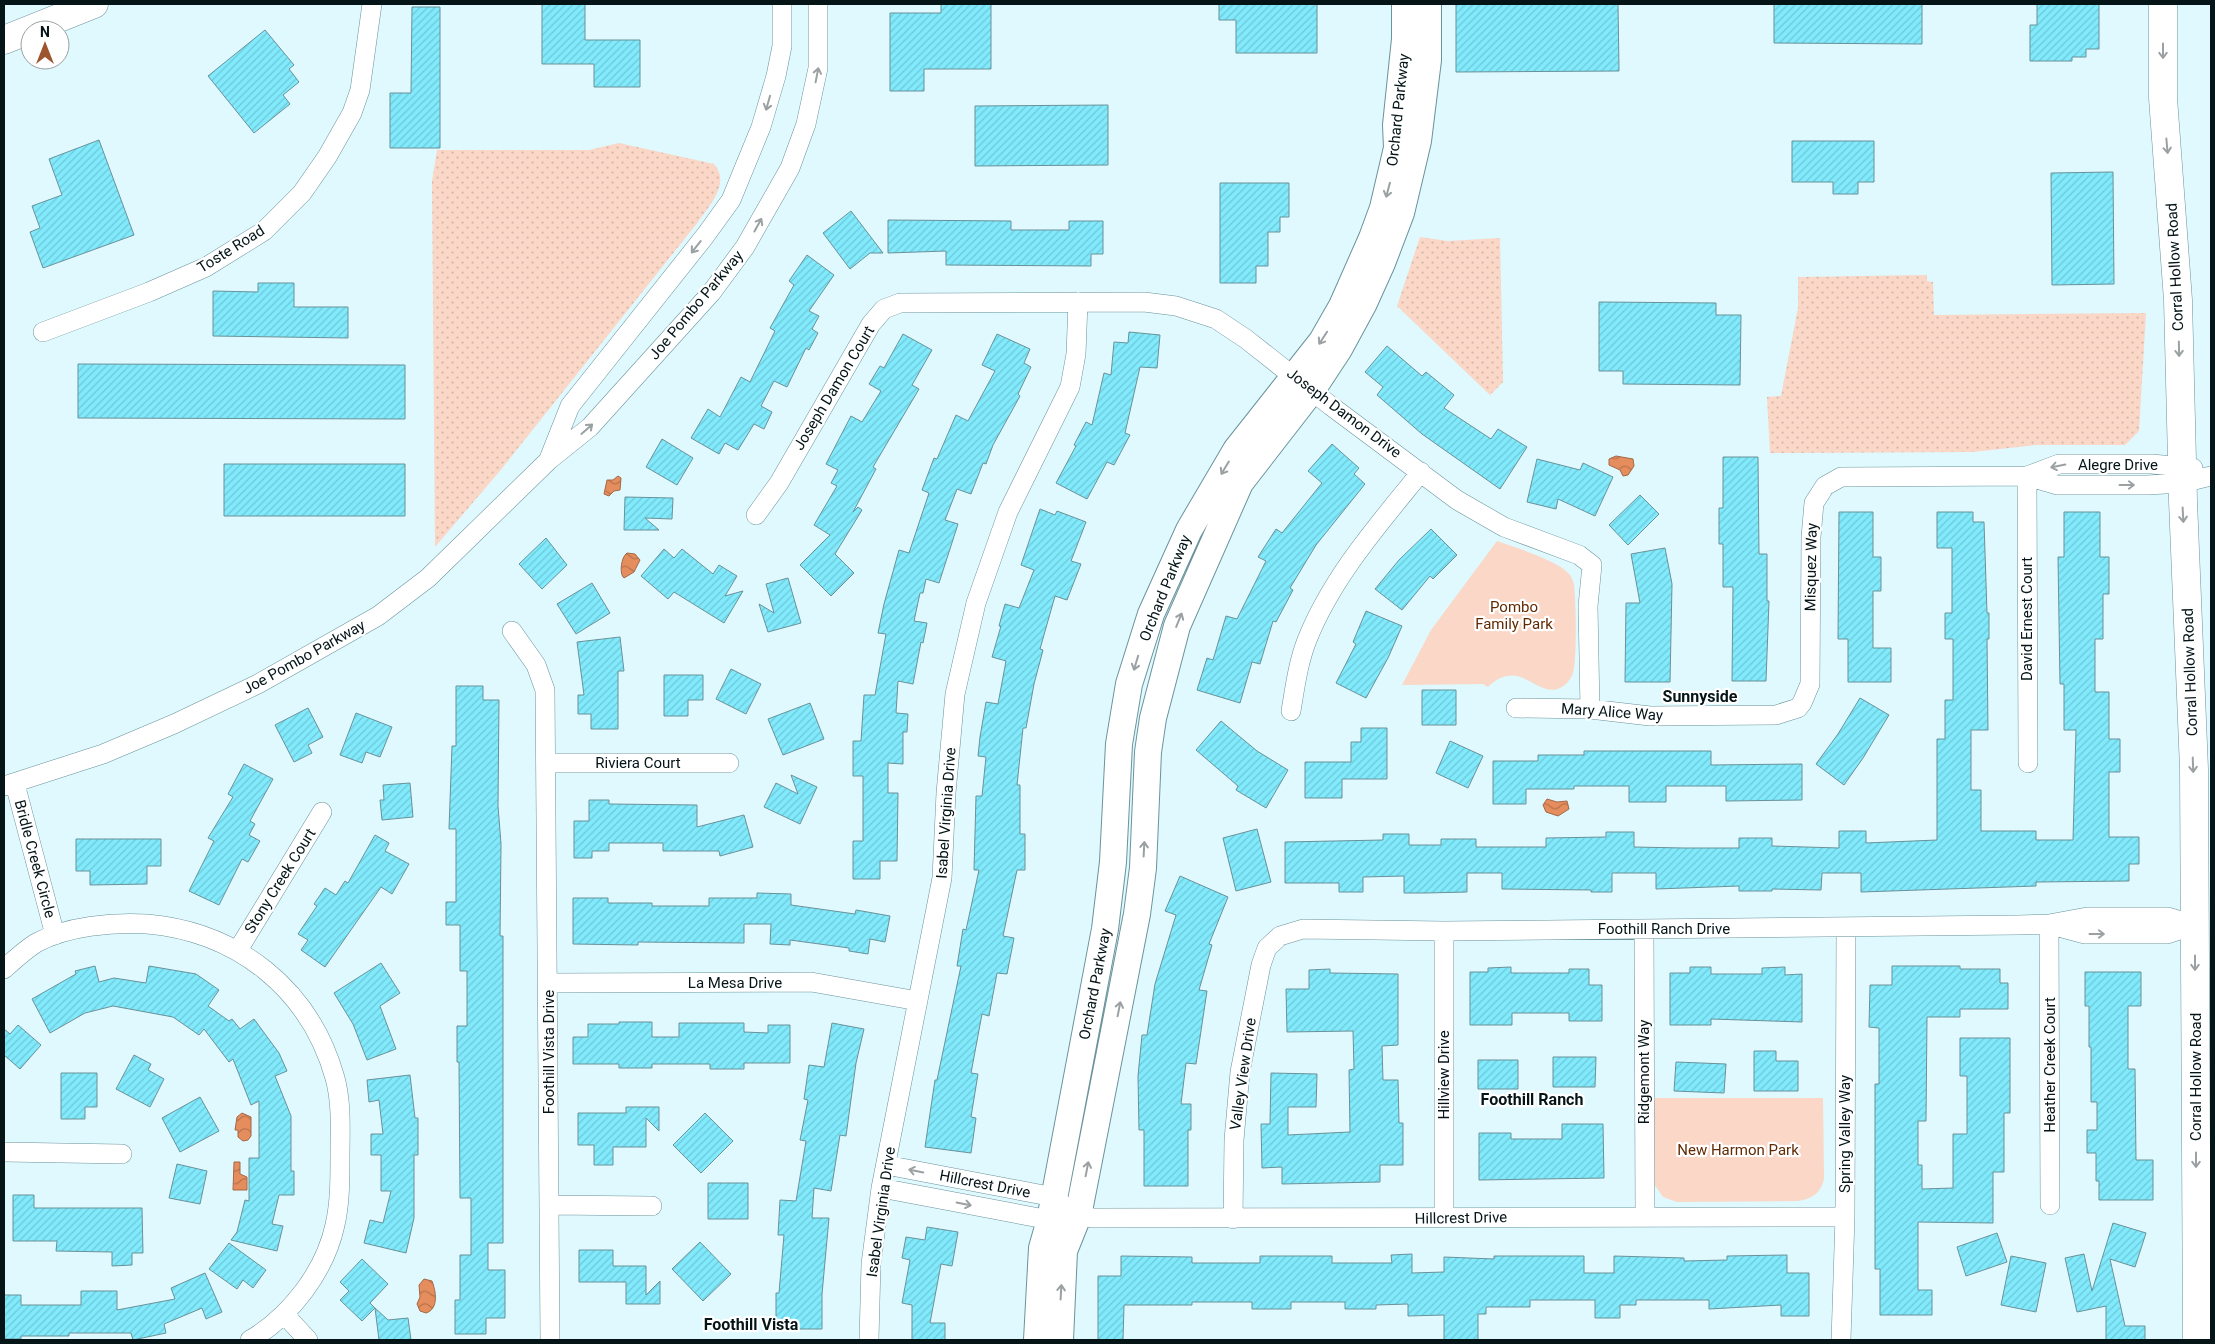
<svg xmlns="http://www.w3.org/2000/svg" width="2215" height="1344" font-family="Roboto,sans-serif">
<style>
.grass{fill:url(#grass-dots)}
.green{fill:#fad7c6}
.water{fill:url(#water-waves);stroke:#a26948}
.building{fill:url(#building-hatch);stroke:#699299}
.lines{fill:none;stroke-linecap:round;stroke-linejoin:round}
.street-casing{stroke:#6a939b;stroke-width:20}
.secondary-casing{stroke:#6a939b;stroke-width:28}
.primary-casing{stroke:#6a939b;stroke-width:29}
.highway-casing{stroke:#6a939b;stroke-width:29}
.street{stroke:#fff;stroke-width:19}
.secondary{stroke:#fff;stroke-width:26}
.primary{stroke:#fff;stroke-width:28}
.highway{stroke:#fff;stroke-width:28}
.oneway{stroke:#9ba1a2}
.labels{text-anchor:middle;stroke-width:4.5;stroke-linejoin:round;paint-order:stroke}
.street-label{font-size:15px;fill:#041417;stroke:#fff}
.park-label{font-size:15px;fill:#622a03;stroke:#fff}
.neighbourhood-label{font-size:16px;font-weight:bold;fill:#041417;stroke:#fff}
</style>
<defs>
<pattern id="grass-dots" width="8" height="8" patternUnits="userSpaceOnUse" patternTransform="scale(1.25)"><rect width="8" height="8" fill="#fad7c6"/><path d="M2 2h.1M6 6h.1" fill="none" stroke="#d5b8a9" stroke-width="1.8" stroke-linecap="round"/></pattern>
<pattern id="water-waves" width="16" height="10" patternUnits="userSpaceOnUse" patternTransform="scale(1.25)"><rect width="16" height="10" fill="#e68d5d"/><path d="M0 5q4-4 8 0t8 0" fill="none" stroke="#b8724c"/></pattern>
<pattern id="building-hatch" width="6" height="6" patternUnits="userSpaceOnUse" patternTransform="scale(1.25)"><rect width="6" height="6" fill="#81eafc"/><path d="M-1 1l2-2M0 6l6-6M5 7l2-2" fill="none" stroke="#6ec8d7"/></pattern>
</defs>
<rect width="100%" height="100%" fill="#dff9fe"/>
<path class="grass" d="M619,143L714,164C731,183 709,206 698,222L499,472L435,547L432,181L437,150H589Z
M1420,237L1448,241L1500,238L1503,382L1490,395L1397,306Z
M1927,275V281L1933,282L1934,315L2146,313L2139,431L2125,445H2036L1973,452L1770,453L1767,397L1781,396L1798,308V277Z"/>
<path class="green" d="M1497,541C1514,547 1556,560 1567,572C1571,575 1573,580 1574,585C1576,600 1577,660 1573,673C1572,677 1569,680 1567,683C1540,708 1523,653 1488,687L1483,684L1402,685L1431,630Z
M1652,1098H1823L1824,1179C1821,1193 1812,1199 1798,1201L1677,1202L1663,1197L1654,1184Z"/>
<path class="water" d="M1616,456L1633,459L1634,466L1628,475L1623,476L1620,470L1609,465V459Z
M618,476L621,478L620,490L614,491L609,496L604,494L607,480H613Z
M627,553L635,554L640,560L634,572L624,578C619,574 621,557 627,553Z
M1547,799L1557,802L1567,801L1569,809L1558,816L1546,812L1543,805Z
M242,1113L251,1117V1136L248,1140L243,1141L238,1137V1130H235L237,1117Z
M234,1162H240V1174L247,1177V1190H233Z
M424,1279L432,1281C436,1291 439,1309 426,1313L420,1311L417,1304L420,1297L419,1285Z"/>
<path class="building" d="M542,4H585V40H640V87H594V64H542Z
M941,4H991V69H924V91H890V13H941Z
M1219,4H1317V53H1236V20H1219Z
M1456,4H1618L1619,71L1456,72Z
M1774,4H1922V44L1774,43Z
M2037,4H2099V49H2086V57H2072V61H2030V25H2037Z
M412,7H440V148H390V93H411Z
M265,30L294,65L289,69L299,82L283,95L290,104L254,133L208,76Z
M1108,105V165L975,166V106Z
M99,140L134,235L43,268L30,232L40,228L32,206L62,195L49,159Z
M1792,141H1874V182H1858V194H1833V182H1792Z
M2113,172L2114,284L2052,285L2051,173Z
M1220,183H1289V217H1280V232H1268V266H1256V283H1220Z
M851,211L883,253H870L850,269L823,233Z
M888,220L1011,221V230H1069V221H1103V254H1091V266L946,265V251L888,253Z
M807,255L834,275L809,311L819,316L812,329L818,333L809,350L806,348L787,387L774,381L761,406L772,412L764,429L754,424L738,450L725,443L719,454L691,438L708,409L720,417L741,377L750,382L775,331L770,328L794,285L789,281Z
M258,283H294V307H348V338L213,336V291L258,292Z
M1599,302L1716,303V315H1741L1740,385L1623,384V371H1599Z
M1129,332L1160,335L1157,368L1140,367L1125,433L1130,435L1114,465L1107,462L1087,499L1056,483L1076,446L1074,445L1086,422L1092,425L1104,373L1111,375L1114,342L1128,343Z
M903,334L932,350L912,385L919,389L873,467L876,469L853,512L858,507L862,510L835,554L854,573L831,596L800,565L830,535L814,525L837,486L831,483L838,470L826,464L851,416L862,422L881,391L869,384L880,366L884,368Z
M997,334L1030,349L1024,363L1031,367L1018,394L1020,396L993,445L986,464L983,463L971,494L957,489L945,520L958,524L939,583L926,579L923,593H920L914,621L927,623L923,643L921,642L913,684L898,681L896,713L908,714L907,732H903V764L888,763V793H898L897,861H880V879H853V841H863V776H853V741H861L864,695H875L886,634L878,633L884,604L899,550L909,553L929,493L922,490L934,458L937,459L956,415L968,421L995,371L982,365Z
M1387,346L1422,376L1426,372L1454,395L1444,408L1491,439L1498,429L1527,447L1500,489L1422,434L1377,395L1383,387L1365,372Z
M78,364L405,365V419L78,418Z
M662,439L693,458L677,485L646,467Z
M1332,444L1359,468L1354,474L1365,484L1316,545L1290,588L1293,590L1276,622L1273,621L1260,664L1252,662L1240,703L1197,690L1207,658L1213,660L1226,616L1237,619L1266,561L1258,557L1276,529L1282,533L1322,483L1308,471Z
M1723,457H1758L1759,554H1767V601H1769L1766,681H1732L1733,587H1723V544H1719V508H1723Z
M1537,459L1580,470L1583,463L1613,477L1595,516L1558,499L1556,509L1527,502Z
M224,464H405V516H224Z
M1640,495L1659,514L1628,545L1609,525Z
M625,497L673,498L672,519L645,518L659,530H624Z
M1040,509L1055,515L1057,511L1086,522L1071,561L1081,564L1067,600L1055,596L1040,649L1043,650L1034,684L1026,728H1023L1017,785H1020V834H1025V870H1017L1003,936L1014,938L1007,974L997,973L989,1016L982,1014L971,1073L978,1074L971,1117L976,1118L971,1153L925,1147L935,1080H937L961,966H957L963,929L966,930L979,870H974L976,796H982L986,757L978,756L980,737L986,702L998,704L1006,661L992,657L1001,626H999L1005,604L1019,608L1034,570L1021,565Z
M1839,512H1873V557H1881V591H1873V648H1891V682H1848V639H1838Z
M1937,512H1973V522H1984L1987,613H1989V639H1987L1988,730H1971V790H1981V831H2036V840H2073L2076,730H2064V684H2060L2058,557H2064V512H2100V557H2109V594H2103V639H2095V692H2109V739H2120V772H2109V837H2139V864H2129V881L2036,882V886L1861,892V873H1822L1821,890L1772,889V891H1739V886L1656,889V873H1612V892H1591V890L1502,889V873H1467V892L1425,893H1404V876L1363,877V892H1339V883H1285V842L1383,840V834H1409V845H1441V839H1476V847H1546V838L1606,837V832H1634V847L1684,848H1739V838H1772V846L1839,848V831H1866V843L1937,840V739H1945V700H1953V639H1945V613H1952V548H1937Z
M1431,529L1457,555L1433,579L1430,576L1402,610L1375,589L1399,560Z
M546,538L567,565L542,589L519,564Z
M1665,548L1672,584L1670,682H1625L1626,603H1640L1631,554Z
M664,549L674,558L682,549L713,574L719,565L737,576L725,596L743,591L724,623L674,592L668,599L641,576Z
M788,578L801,623L768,632L759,604L774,613L766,584Z
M592,583L610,613L576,634L557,604Z
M1366,611L1402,626L1388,658L1366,698L1336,683L1356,644L1353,642Z
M620,637L624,671H618V729H591V714H578V695H584L577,642Z
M731,669L761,684L746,714L716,699Z
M664,675H703V700H688V716H664Z
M456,686H483V700H499L498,806L501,844L500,936H503V1243H488V1270H505V1318H486V1334H455V1300H460V1255H471V1198H460L459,1062H457V1026H467V971H460V925H446V902H456V829H449L452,746H456Z
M1422,690H1456V725H1422Z
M1860,698L1889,715L1863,758L1844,785L1816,764L1838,734Z
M810,703L824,739L783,755L768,719Z
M308,708L323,737L308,745L312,753L294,762L275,725Z
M356,713L392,727L380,757L366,752L362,763L340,755Z
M1221,721L1257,751L1288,770L1266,808L1236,790L1238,786L1196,750Z
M1361,728H1387V779H1342V798H1305V762H1351V742H1361Z
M1450,741L1483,756L1468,788L1436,773Z
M1584,751H1711V765L1802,764V800L1726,801V786H1666V802H1629V786H1574V789H1526V804H1493V761H1538V755H1584Z
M244,764L273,779L250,821L255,824L249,835L260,841L248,862L242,859L219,905L189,891L214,841L208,838L233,797L228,794Z
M791,775L817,787L800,824L764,807L776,783L798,794Z
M410,783L413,817L382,820L380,800H384L383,785Z
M589,800H609V804L697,805V827L744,815L753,847L720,856L719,851H663V843H609V851H592V858H574V821H589Z
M1257,829L1271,882L1236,891L1223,838Z
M375,835L389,843L385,851L409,864L392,894L381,887L325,967L301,950L308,940L298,934L317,906L314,904L325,888L336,895L345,881L348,883Z
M76,839H161V866H147V884L90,885V871H76Z
M1180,876L1228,897L1209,944L1212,945L1199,990L1207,991L1196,1064L1186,1063L1181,1104H1191V1130H1188V1186H1144V1130H1139L1138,1076L1142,1035H1147L1155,984L1176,915L1165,911Z
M757,893L791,894V905L855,914L856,910L890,916L885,942L870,939L868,954L849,951V948L790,940V945L770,944L771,924H744V943L638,942V945L573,944V898H608V903H652V906H709V898H757Z
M381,963L400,993L380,1006L396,1049L367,1060L353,1024L334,993Z
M95,966L99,982L114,978L146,983L149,966L196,974L219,990L208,1006L229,1021L232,1019L240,1029L254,1019L279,1053L287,1071L275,1076L291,1116V1171H294V1195H279L272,1224L283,1226L277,1251L231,1240L237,1232L245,1200L249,1201V1158H259V1101L251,1105L233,1059L229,1062L204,1029L199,1035L173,1017L113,1006L85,1013L50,1033L32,999L76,974L75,971Z
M1892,966H1960V969H2000V983H2008V1009H1960V1017H1927L1926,1121H1918V1165H1922V1189L1953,1188V1134H1967V1076H1960V1038H2010V1113H2004V1172H1993V1223L1918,1222V1290H1932V1315H1880V1269H1875V1084H1879V1028L1869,1027L1870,985H1892Z
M1511,967V973H1569V969H1589V985H1602V1021H1569V1013H1512V1025H1470V972H1488V968Z
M1690,967H1711V974H1762V968L1785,967V975L1802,974V1022L1711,1019V1025H1670V973H1690Z
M1330,969V973L1398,974V1045L1382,1046L1383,1080H1398L1399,1123H1403V1165H1380V1182L1282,1184V1167L1262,1168L1261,1124H1270L1271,1073L1317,1074L1316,1107H1288V1135L1350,1132L1349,1070L1354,1069L1353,1031L1287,1032L1286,989H1309V970Z
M2085,972H2141V1006H2128V1069H2135L2136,1160H2153V1200H2099V1181H2096V1153H2087V1130H2097V1102H2091V1047H2089V1006H2085Z
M619,1022H652V1037H679V1023H744V1032L768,1033V1025H790V1063H744V1069H710V1064H652V1068H619V1064H573V1037H588V1024H619Z
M832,1023L864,1029L856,1063L846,1136L840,1135L831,1191L814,1188L812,1218H829L822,1294V1329H776V1293H779L784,1235H778L780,1200L796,1201L806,1141L800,1140L808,1100L804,1099L809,1065L824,1067Z
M18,1025L41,1045L20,1069L4,1055V1029L10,1034Z
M1754,1051H1776V1061H1798V1091H1754Z
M134,1055L151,1064L148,1070L164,1079L150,1107L116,1089Z
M1553,1057H1596L1595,1087H1553Z
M1478,1060H1518V1089H1478Z
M1676,1062L1726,1064L1724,1093L1674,1091Z
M61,1073H97V1107H85V1119H61Z
M410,1075L415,1118H418V1155H414V1218L406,1253L364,1243L370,1220L383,1223L391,1191H381V1155H371V1134H383L379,1100L369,1102L367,1080Z
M200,1097L219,1131L180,1152L162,1118Z
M626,1107H659V1131L646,1118V1147H613V1165H594V1145H578V1113H626Z
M705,1113L733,1141L701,1173L673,1145Z
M1562,1124H1603L1604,1178L1479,1180V1133H1511V1139H1562Z
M177,1164L207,1171L200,1204L169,1198Z
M708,1183H748V1219H708Z
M13,1195H34V1208H142L143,1253H132V1265L112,1266V1252L56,1251L57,1241H13Z
M2113,1223L2146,1233L2135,1267L2110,1259L2125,1326H2145V1340H2106V1306L2077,1312L2065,1258L2084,1254L2092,1291Z
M927,1227L958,1232L952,1266L941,1264L930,1323H945V1340H912V1305L902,1303L910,1260L902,1258L906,1237L925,1240Z
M1997,1233L2007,1262L1966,1276L1957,1247Z
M700,1242L731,1274L703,1301L672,1269Z
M229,1243L266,1270L253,1288L243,1280L237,1289L209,1269Z
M579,1250H613V1266H646V1295L660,1281V1304H626V1282H579Z
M1412,1254V1273L1444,1272V1257L1494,1259V1256H1584V1273H1614V1256L1684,1258V1261L1727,1260V1256L1787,1255V1273H1809V1316H1781V1305L1709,1309V1300H1636V1305H1620V1318H1595V1300H1530V1307H1486V1314H1478V1340H1444V1315L1408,1316V1304L1376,1305V1309H1345V1302H1291V1309H1252V1302H1192V1305H1124L1123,1340H1098V1276H1121V1256L1192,1257V1263H1260V1256H1332V1263H1392L1391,1255Z
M2011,1256L2046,1263L2036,1312L2001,1305Z
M362,1259L388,1284L370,1303L375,1308L362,1321L340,1300L349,1291L340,1282Z
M205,1273L222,1312L206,1319L202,1308L164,1324L166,1333L133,1340L131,1333H69V1336H21V1339H4V1295H21V1305H81V1291H117V1310L175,1299L171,1288Z
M375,1308L388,1320L408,1318L411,1340H379Z"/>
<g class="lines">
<defs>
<path id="street" d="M43,332L149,292L206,267L264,231L302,193L327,157L352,113L360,90L372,4
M549,459L570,406L705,236L731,200L761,127L776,76L782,46V4
M2027,476L2028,763
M2027,476L2059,464H2152L2193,468
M756,515L779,483L871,324L884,309L900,303L1144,302L1176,306L1216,319L1246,339L1331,406L1457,500L1504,527L1579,555L1592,565L1588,606L1590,709
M512,631L536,665L545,690L550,1340
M1516,708L1590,709L1650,716L1776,715L1798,708L1802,703L1810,684L1811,537L1814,503L1825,486L1841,477L2027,476L2057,485H2148L2182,483L2211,476
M1291,711C1295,687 1298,663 1307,640C1332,577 1379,524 1421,472
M547,763H729
M15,784L55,935
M4,786L103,754L174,724L258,684L378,616L428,578L549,460L590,427L711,293L745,247L790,168L806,124L818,68V4
M2049,924L2050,1205
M2055,926L2085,934H2167L2195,925
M1644,929L1645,1216
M1444,931V1218
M238,950L322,812
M4,969C14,960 25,950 36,943C67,926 113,922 147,924C238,932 310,989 335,1078C342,1104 340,1131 340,1157C340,1180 340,1203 335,1225C325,1271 291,1316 250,1340
M549,983L811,982L918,1001
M4,1152L122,1154
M886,1165L1054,1197L1063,1205
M881,1188L1050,1220L1078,1216L1093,1218L1845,1217
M550,1205L652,1206
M1233,1219L1234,1140L1240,1072L1261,965L1267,948L1280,936L1303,929L1444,931L2018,925L2049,924L2087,917H2168L2195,925
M284,1314L308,1340
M869,1340L871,1264L881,1188L942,878L946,793L955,694L976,603L1008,512L1070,387L1076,354L1078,302
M1841,1340L1845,1217L1846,928"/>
<path id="secondary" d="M1037,1340L1042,1248L1050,1220L1105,929L1113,862L1119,744L1129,684L1151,614L1189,530L1236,450L1322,341L1342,306L1372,238L1383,208L1397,148L1396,125L1405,39V4
M1060,1340L1064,1251L1078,1216L1137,914L1143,868L1148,752L1153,718L1177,626L1240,483L1312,390L1339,349L1364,303L1382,263L1401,213L1418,141L1428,60V4"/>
<path id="primary" d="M2163,4V98L2178,300L2183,501L2194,769L2197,1340"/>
<path id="highway" d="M4,40L94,4"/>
</defs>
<use href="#street" class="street-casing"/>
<use href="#secondary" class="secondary-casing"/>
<use href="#primary" class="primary-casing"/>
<use href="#highway" class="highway-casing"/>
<use href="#street" class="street"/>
<use href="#secondary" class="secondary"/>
<use href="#primary" class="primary"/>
<use href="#highway" class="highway"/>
</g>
<defs><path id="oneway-shaft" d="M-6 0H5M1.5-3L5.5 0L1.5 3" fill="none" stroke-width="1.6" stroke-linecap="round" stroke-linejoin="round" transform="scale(1.25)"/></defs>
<g class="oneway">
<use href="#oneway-shaft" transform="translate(2163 51) rotate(90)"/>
<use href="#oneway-shaft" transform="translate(817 75) rotate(-79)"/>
<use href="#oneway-shaft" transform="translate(768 103) rotate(106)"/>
<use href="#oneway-shaft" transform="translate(2167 146) rotate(85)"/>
<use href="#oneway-shaft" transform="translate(1388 190) rotate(105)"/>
<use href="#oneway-shaft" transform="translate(758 225) rotate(-61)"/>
<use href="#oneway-shaft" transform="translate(696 247) rotate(128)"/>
<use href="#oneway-shaft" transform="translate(1323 338) rotate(123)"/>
<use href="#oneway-shaft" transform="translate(2179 349) rotate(89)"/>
<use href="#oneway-shaft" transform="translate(587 429) rotate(-41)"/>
<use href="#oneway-shaft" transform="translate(2058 466) rotate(169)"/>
<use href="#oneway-shaft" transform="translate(1225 468) rotate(121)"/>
<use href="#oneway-shaft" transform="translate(2127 485)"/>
<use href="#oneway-shaft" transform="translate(2183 515) rotate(87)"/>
<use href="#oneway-shaft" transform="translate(1179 620) rotate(-68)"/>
<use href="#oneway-shaft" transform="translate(1136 663) rotate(107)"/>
<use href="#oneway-shaft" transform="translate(2193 765) rotate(88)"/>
<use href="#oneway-shaft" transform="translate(1144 849) rotate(-87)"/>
<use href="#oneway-shaft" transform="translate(2097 934)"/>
<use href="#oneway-shaft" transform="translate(2195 963) rotate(90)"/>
<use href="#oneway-shaft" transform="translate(1119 1009) rotate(-79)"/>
<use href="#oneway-shaft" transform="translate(2196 1160) rotate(90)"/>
<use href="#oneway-shaft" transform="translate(1087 1169) rotate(-79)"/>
<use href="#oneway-shaft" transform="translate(916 1171) rotate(-169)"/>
<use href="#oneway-shaft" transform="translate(964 1204) rotate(11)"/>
<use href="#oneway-shaft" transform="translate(1061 1292) rotate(-87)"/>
</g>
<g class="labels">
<g class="street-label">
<text transform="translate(1398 110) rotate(-84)" y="5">Orchard Parkway</text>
<text transform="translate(231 249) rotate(-32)" y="5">Toste Road</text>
<text transform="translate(2175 267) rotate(-93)" y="5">Corral Hollow Road</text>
<text transform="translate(696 305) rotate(-50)" y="5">Joe Pombo Parkway</text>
<text transform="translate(834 388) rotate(-59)" y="5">Joseph Damon Court</text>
<text transform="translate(1344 413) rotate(37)" y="5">Joseph Damon Drive</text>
<text x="2118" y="470">Alegre Drive</text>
<text transform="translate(1811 567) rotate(-89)" y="5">Misquez Way</text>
<text transform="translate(1165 588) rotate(-68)" y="5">Orchard Parkway</text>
<text transform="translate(2027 619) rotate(-90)" y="5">David Ernest Court</text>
<text transform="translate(304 657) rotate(-29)" y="5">Joe Pombo Parkway</text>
<text transform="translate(2190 672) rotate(-92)" y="5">Corral Hollow Road</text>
<text transform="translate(1612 712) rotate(4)" y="5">Mary Alice Way</text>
<text x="638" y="768">Riviera Court</text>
<text transform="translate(946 813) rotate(-86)" y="5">Isabel Virginia Drive</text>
<text transform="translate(35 859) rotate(75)" y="5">Bridle Creek Circle</text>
<text transform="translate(280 881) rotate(-58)" y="5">Stony Creek Court</text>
<text x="1664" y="934">Foothill Ranch Drive</text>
<text x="735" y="988">La Mesa Drive</text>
<text transform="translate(1095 984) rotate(-79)" y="5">Orchard Parkway</text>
<text transform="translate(549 1052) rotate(-90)" y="5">Foothill Vista Drive</text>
<text transform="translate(2050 1065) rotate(-90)" y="5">Heather Creek Court</text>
<text transform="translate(1644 1072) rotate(-90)" y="5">Ridgemont Way</text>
<text transform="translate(1243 1074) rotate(-82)" y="5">Valley View Drive</text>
<text transform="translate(1444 1075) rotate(-90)" y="5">Hillview Drive</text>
<text transform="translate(2196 1077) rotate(-90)" y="5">Corral Hollow Road</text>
<text transform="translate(1845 1134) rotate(-90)" y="5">Spring Valley Way</text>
<text transform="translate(985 1184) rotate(11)" y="5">Hillcrest Drive</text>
<text transform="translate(881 1212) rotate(-82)" y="5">Isabel Virginia Drive</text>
<text transform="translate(1461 1218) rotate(-1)" y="5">Hillcrest Drive</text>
</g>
<g class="park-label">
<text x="1514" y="612">Pombo<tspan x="1514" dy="17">Family Park</tspan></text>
<text x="1738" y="1155">New Harmon Park</text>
</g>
<g class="neighbourhood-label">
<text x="1700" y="702">Sunnyside</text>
<text x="1532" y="1105">Foothill Ranch</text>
<text x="751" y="1330">Foothill Vista</text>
</g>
</g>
<rect width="2215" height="1344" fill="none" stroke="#041417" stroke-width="10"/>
<g transform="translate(45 45)"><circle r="24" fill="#ffffff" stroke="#9ba1a2"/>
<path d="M0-4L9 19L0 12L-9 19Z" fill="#9c552d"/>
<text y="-8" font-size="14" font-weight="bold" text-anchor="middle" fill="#041417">N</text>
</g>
</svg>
